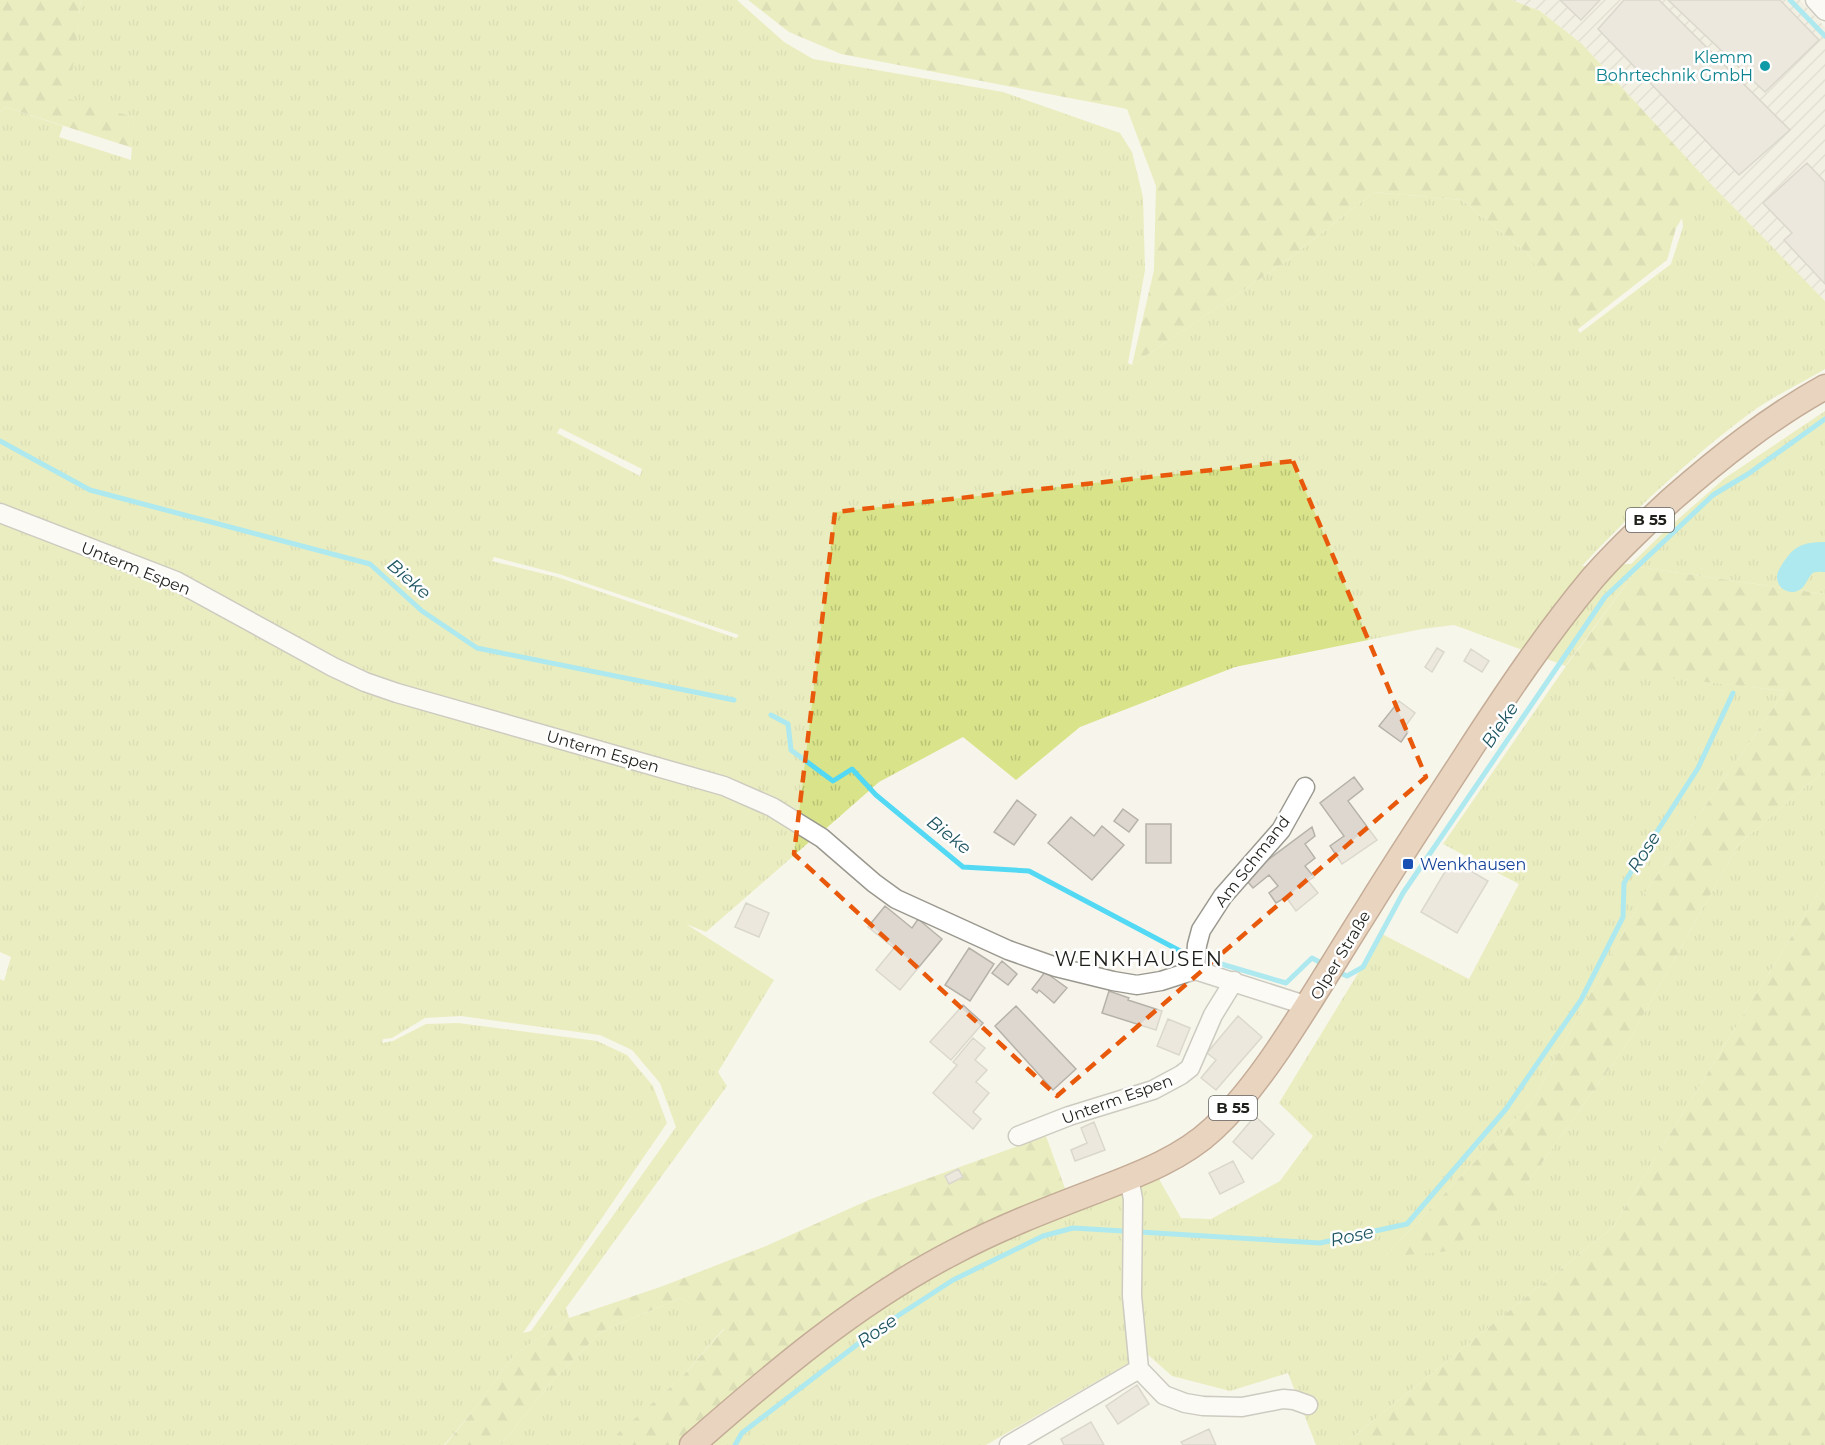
<svg xmlns="http://www.w3.org/2000/svg" width="1825" height="1445" font-family="Montserrat,sans-serif">
<style>
.industrial{fill:url(#industrial-furrows)}
.grass{fill:url(#grass-tufts);fill-rule:evenodd}
.forest{fill:url(#forest-firs)}
.lines{fill:none;stroke-linecap:round;stroke-linejoin:round}
.stream{stroke:#54d9f4;stroke-width:5}
.river{stroke:#54d9f4;stroke-width:30}
.building{fill:#ddd7cf;stroke:#b7b2a9;stroke-width:1.5}
.minor-casing{stroke:#9a988f;stroke-width:21}
.major-casing{stroke:#865432;stroke-width:27}
.minor{stroke:#fff;stroke-width:18}
.major{stroke:#d8aa8c;stroke-width:24}
.marked{fill:none;stroke:#e8590c;stroke-width:4.5;stroke-dasharray:12 8;stroke-linejoin:round}
.culture-dot{fill:#0f9aa8;stroke:#fff;stroke-width:2}
.transit-dot{fill:#1a4fb4;stroke:#fff;stroke-width:2}
.labels{text-anchor:middle;stroke-width:5;stroke-linejoin:round;paint-order:stroke}
.shield{fill:#fff;stroke:#62625f;stroke-width:1.5}
.shield-label{font-size:15px;font-weight:bold;fill:#1f1f1b}
.culture-label{font-size:16px;fill:#0d838f;stroke:#fff;text-anchor:end}
.street-label{font-size:16px;fill:#1f1f1b;stroke:#fff}
.transit-label{font-size:16px;fill:#164399;stroke:#fff;text-anchor:start}
.water-label{font-size:18px;font-style:italic;fill:#1e5561;stroke:#fff}
.quarter-label{font-size:20px;letter-spacing:1.5px;fill:#1f1f1b;stroke:#fff}
</style>
<defs>
<pattern id="industrial-furrows" width="10" height="10" patternUnits="userSpaceOnUse" patternTransform="scale(1.5)"><rect width="10" height="10" fill="#ece8d7"/><path d="M-1 1l2-2M0 10L10 0M9 11l2-2" fill="none" stroke="#cac7b8"/></pattern>
<pattern id="grass-tufts" width="24" height="20" patternUnits="userSpaceOnUse" patternTransform="scale(1.5)"><rect width="24" height="20" fill="#d9e38a"/><path d="M3 7l-1-3M5 7V3M7 7l1-3M15 17l-1-3M17 17v-4M19 17l1-3" fill="none" stroke="#bac276"/></pattern>
<pattern id="forest-firs" width="22" height="20" patternUnits="userSpaceOnUse" patternTransform="scale(1.5)"><rect width="22" height="20" fill="#d9e38a"/><path d="M5 1l3.5 6h-7zM16 11l3.5 6h-7z" fill="#bac276"/></pattern>
</defs>
<rect width="100%" height="100%" fill="#f7f5eb"/>
<path class="industrial" d="M1512,0H1800L1825,27V301L1706,179L1582,44L1540,11Z"/>
<path class="grass" d="M81,0H737L784,42L813,59L1003,92L1120,133L1132,152L1143,197L1145,270L1128,363L1132,365L1285,262L1374,192L1462,200L1527,253L1580,333L1671,264L1683,227L1682,217L1706,179L1825,301V369C1801,383 1776,395 1753,411C1691,457 1634,510 1582,566L1631,564L1667,529L1725,478L1825,411V594L1639,567L1566,665L1785,691L1645,893L1532,1102L1385,1256L1526,1185L1627,1044L1738,845L1825,770V882L1613,1227L1343,1445H1316L1288,1373L1230,1391L1172,1376L1146,1353L986,1445H676L801,1340L1066,1191L1146,1156L1181,1218L1211,1219L1280,1181L1313,1136L1279,1103L1382,934L1469,979L1519,884L1443,844L1566,666L1454,625L1422,629L1235,667L1080,727L1016,780L963,737L879,782L822,832L787,805L771,797L400,691L0,511V112L5,107L63,126L59,137L131,160L134,117L68,100ZM560,428L642,469L640,476L557,433ZM494,557L559,574L739,635L736,638L557,577L492,561Z
M0,519L173,584L328,672L779,812L815,837L706,932L686,924L774,980L718,1072L727,1086L566,1308L569,1318L514,1355L474,1410L444,1445H0V979L4,981L11,957L0,952ZM461,1016L600,1035L632,1050L660,1083L676,1127L531,1331L523,1333L667,1123L653,1086L627,1055L597,1041L458,1023L426,1024L393,1041L382,1043L383,1039L392,1038L425,1018Z
M681,1298L724,1328L681,1378L618,1434L623,1445H501L555,1378L602,1331Z"/>
<path class="forest" d="M0,0H81L69,99L134,117L133,148L5,107L0,112Z
M748,0H1512L1540,11L1582,44L1706,179L1676,228L1667,260L1577,330L1527,253L1462,200L1374,192L1285,262L1132,365L1154,270L1156,186L1127,109L841,54L789,32Z
M1639,567L1825,594V770L1738,845L1627,1044L1526,1185L1450,1251L1384,1257L1532,1102L1645,893L1785,691L1566,666Z
M1825,882V1445H1343L1613,1227Z
M1046,1136L1066,1191L801,1340L676,1445H623L617,1434L681,1378L724,1329L681,1298L602,1331L555,1378L501,1445H445L474,1410L514,1355L569,1318L663,1286L766,1246L871,1199Z"/>
<g class="lines">
<path class="stream" d="M1790,0L1825,36
M0,441L90,490L370,564L422,611L477,648L734,700
M771,715L788,724L791,750L833,781L852,769L876,795L963,867L1029,871L1184,953
M1211,961L1286,983L1312,958L1325,965
M1336,971L1347,976L1363,967L1403,893L1605,597L1713,495L1748,474L1825,419
M735,1445L742,1433L876,1330L953,1280L1043,1236L1073,1228L1320,1243L1407,1224L1506,1109L1581,1000L1623,917L1624,883L1698,768L1733,693"/>
<path class="river" d="M1792,577C1801,561 1805,556 1825,557"/>
</g>
<path class="building" d="M1560,0H1600L1581,20Z
M1624,0H1659L1790,130L1739,175L1598,29Z
M1668,0H1780L1819,40L1765,92Z
M1807,163L1825,182V284L1784,240L1792,233L1763,203Z
M1437,648L1444,652L1432,672L1425,667Z
M1471,649L1489,661L1482,672L1464,661Z
M1399,701L1415,713L1404,728L1408,732L1401,742L1379,726Z
M1354,777L1363,789L1348,801L1377,840L1342,864L1330,846L1344,836L1320,803Z
M1017,800L1036,815L1014,845L994,832Z
M1123,809L1138,820L1129,832L1114,821Z
M1071,817L1094,836L1102,826L1124,845L1092,880L1048,843Z
M1146,824H1171V863H1146Z
M1312,827L1315,836L1305,844L1315,858L1305,866L1314,877L1308,881L1318,893L1296,911L1286,897L1276,903L1269,893L1278,886L1269,875L1253,888L1247,881L1261,865Z
M1452,860L1488,881L1457,933L1421,912Z
M746,903L769,913L759,937L735,927Z
M885,906L912,928L918,919L942,939L900,990L876,970L894,948L868,927Z
M969,948L994,964L970,1001L945,985Z
M1002,961L1017,974L1008,985L992,973Z
M1045,972L1067,988L1054,1003L1039,990L1037,993L1032,989Z
M1109,991L1129,998L1128,1000L1162,1011L1156,1030L1102,1013Z
M963,1005L983,1023L951,1060L930,1042Z
M1016,1006L1076,1069L1053,1090L995,1026Z
M1238,1016L1262,1037L1216,1090L1201,1078L1216,1060L1207,1053Z
M1168,1019L1190,1028L1179,1055L1157,1046Z
M973,1038L985,1048L975,1060L987,1070L976,1082L989,1093L973,1112L981,1119L973,1129L933,1093L957,1065L953,1062Z
M1255,1116L1274,1134L1252,1159L1233,1142Z
M1094,1122L1105,1150L1075,1161L1071,1150L1087,1143L1081,1128Z
M1233,1161L1244,1182L1220,1194L1209,1173Z
M958,1169L963,1177L949,1184L945,1176Z
M1137,1385L1149,1404L1118,1424L1106,1406Z
M1091,1422L1104,1445H1064L1061,1439Z
M1209,1429L1216,1445H1183L1181,1442Z"/>
<g class="lines">
<defs>
<path id="minor" d="M1815,0L1825,11
M0,513L176,581L333,667L365,682L397,693L724,786L772,807L822,838L874,883L896,899L1008,950L1056,967L1113,981L1137,985L1161,981L1195,970L1308,1006
M1195,970L1197,945L1201,930L1223,896L1281,830L1305,787
M1018,1136L1069,1116L1153,1090L1181,1075L1190,1068L1213,1015L1234,981
M1129,1178L1133,1199L1132,1296L1139,1369L1164,1395L1185,1403L1203,1406L1242,1407L1283,1399L1294,1400L1308,1405
M1009,1445L1139,1369"/>
<path id="major" d="M692,1445C774,1373 857,1302 954,1252C999,1228 1046,1210 1093,1192C1134,1176 1180,1160 1213,1129C1238,1106 1259,1078 1278,1050C1310,1003 1338,955 1368,908C1400,856 1434,805 1467,754C1506,694 1546,634 1592,579C1616,551 1644,525 1671,500C1719,458 1769,418 1825,387"/>
</defs>
<use href="#minor" class="minor-casing"/>
<use href="#major" class="major-casing"/>
<use href="#minor" class="minor"/>
<use href="#major" class="major"/>
</g>
<path d="M0 0H1825V1445H0ZM1293,461L1426,777L1057,1096L794,854L835,512Z" fill="#f7f5eb" fill-opacity=".55" fill-rule="evenodd"/>
<path class="marked" d="M1293,461L1426,777L1057,1096L794,854L835,512Z"/>
<circle class="culture-dot" cx="1765" cy="66" r="6"/>
<rect class="transit-dot" x="1402" y="858" width="12" height="12" rx="3"/>
<g class="labels">
<g class="shield">
<rect x="1626" y="508" width="48" height="24" rx="4.5"/>
<rect x="1209" y="1096" width="48" height="24" rx="4.5"/>
</g>
<g class="shield-label">
<text x="1650" y="525">B 55</text>
<text x="1233" y="1113">B 55</text>
</g>
<g class="culture-label">
<text x="1753" y="63">Klemm<tspan x="1753" dy="18">Bohrtechnik GmbH</tspan></text>
</g>
<g class="street-label">
<text transform="translate(136 568) rotate(22)" y="6">Unterm Espen</text>
<text transform="translate(603 751) rotate(16)" y="6">Unterm Espen</text>
<text transform="translate(1252 861) rotate(-52)" y="6">Am Schmand</text>
<text transform="translate(1340 955) rotate(-59)" y="6">Olper Straße</text>
<text transform="translate(1117 1099) rotate(-20)" y="6">Unterm Espen</text>
</g>
<g class="transit-label">
<text x="1420" y="870">Wenkhausen</text>
</g>
<g class="water-label">
<text transform="translate(409 579) rotate(41)" y="6">Bieke</text>
<text transform="translate(1500 725) rotate(-56)" y="6">Bieke</text>
<text transform="translate(949 835) rotate(38)" y="6">Bieke</text>
<text transform="translate(1644 852) rotate(-57)" y="6">Rose</text>
<text transform="translate(1352 1236) rotate(-12)" y="6">Rose</text>
<text transform="translate(877 1331) rotate(-35)" y="6">Rose</text>
</g>
<g class="quarter-label">
<text x="1139" y="966">WENKHAUSEN</text>
</g>
</g>
</svg>
